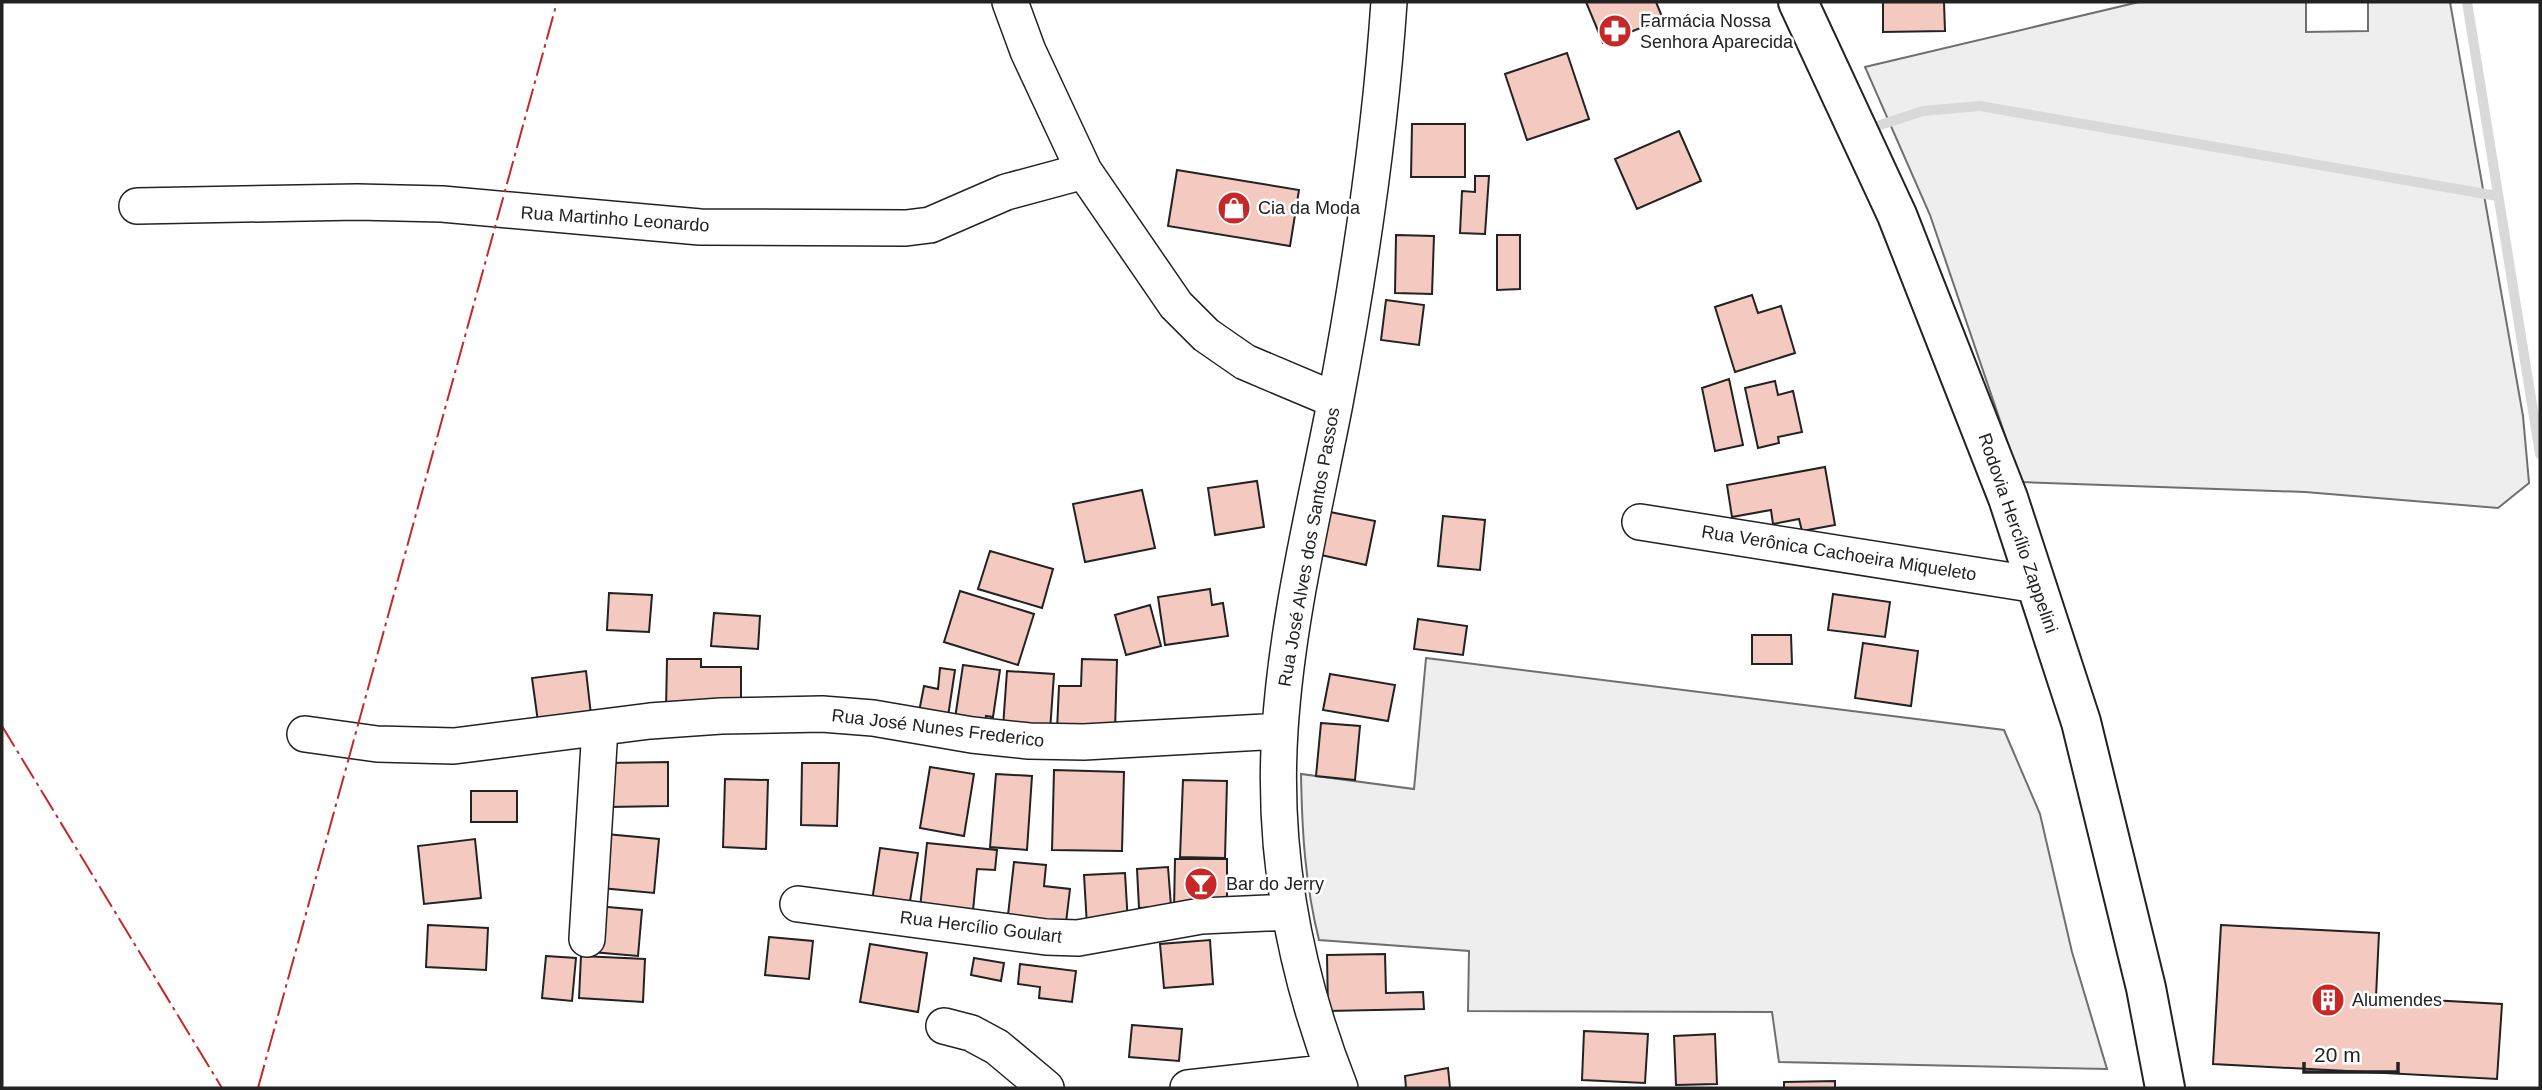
<svg xmlns="http://www.w3.org/2000/svg" width="2542" height="1090" font-family="Helvetica,sans-serif">
<style>
.green{fill:#eee;stroke:#6f6f6f;stroke-width:2}
.lines{fill:none;stroke-linecap:round;stroke-linejoin:round}
.stream{stroke:#d9d9d9;stroke-width:10}
.building{fill:#f3c9c0;stroke:#222;stroke-width:2}
.minor-casing{stroke:#222;stroke-width:38}
.major-casing{stroke:#222;stroke-width:42}
.minor{stroke:#fff;stroke-width:35}
.major{stroke:#fff;stroke-width:38}
.power{stroke:#c62828;stroke-width:2;stroke-dasharray:24 5 3.5 5;stroke-linecap:butt}
.labels{text-anchor:middle;stroke-width:5;stroke-linejoin:round;paint-order:stroke}
.poi-label{font-size:18px;fill:#222;stroke:#fff;text-anchor:start}
.street-label{font-size:18px;fill:#222;stroke:#fff}
</style>
<rect width="100%" height="100%" fill="#fff"/>
<path class="green" d="M2139,2H2306V32L2368,31V2H2450L2523,416L2529,483L2498,508L2305,492L2021,482L1930,215L1865,67Z
M1426,658L2004,730L2040,814L2072,952L2107,1069L1779,1062L1772,1012L1468,1011L1469,951L1319,940C1305,884 1302,831 1301,774L1414,789Z"/>
<g class="lines">
<path class="stream" d="M2467,2L2540,454
M1877,126L1923,111L1980,106L2497,196"/>
</g>
<path class="building" d="M1586,2H1656L1663,19L1603,43Z
M1883,2H1944L1945,31L1883,32Z
M1567,53L1589,119L1527,140L1505,74Z
M1412,124H1465V177H1411Z
M1679,131L1701,181L1637,209L1615,159Z
M1177,170L1299,190L1290,246L1168,226Z
M1475,176H1489L1485,234L1460,233L1462,191L1475,192Z
M1396,235L1434,236L1432,294L1395,293Z
M1497,235H1520V289L1497,290Z
M1752,295L1758,313L1781,306L1795,353L1735,372L1715,307Z
M1386,300L1424,305L1419,345L1381,340Z
M1729,379L1743,445L1715,451L1702,388Z
M1775,381L1778,395L1793,391L1802,432L1778,437L1779,443L1758,448L1745,388Z
M1825,467L1835,525L1802,531L1799,519L1773,524L1771,510L1732,517L1727,485Z
M1257,481L1264,527L1215,535L1208,488Z
M1142,490L1155,548L1085,562L1073,504Z
M1330,512L1375,521L1366,565L1321,555Z
M1443,516L1485,520L1480,570L1438,566Z
M990,551L1053,569L1042,608L978,589Z
M1210,589L1212,605L1223,603L1228,636L1165,645L1158,597Z
M960,591L1034,614L1018,665L944,642Z
M609,593L652,595L649,632L607,630Z
M1833,594L1890,602L1885,637L1828,630Z
M1150,605L1161,646L1126,655L1115,615Z
M714,613L760,616L758,649L711,646Z
M1418,619L1467,626L1463,655L1414,649Z
M1752,635H1791L1792,664H1752Z
M1863,643L1918,651L1911,706L1855,698Z
M667,659H701V667H741V710H666Z
M1082,659L1117,660L1115,731L1057,730L1059,686H1081Z
M963,665L1000,670L993,717L986,716L984,730L954,725Z
M940,668L955,670L947,723L918,717L924,686L938,689Z
M586,671L591,715L538,722L532,678Z
M1007,671L1054,674L1050,731L1003,727Z
M1330,674L1395,685L1388,721L1323,710Z
M1321,723L1360,726L1355,780L1316,776Z
M668,762V806L608,807L607,763Z
M802,763H839L837,826L801,825Z
M930,767L974,774L964,836L920,828Z
M1054,770L1124,772L1122,851L1052,850Z
M996,774L1032,776L1027,850L990,847Z
M725,779L768,780L766,849L723,847Z
M1183,780L1227,781L1225,858L1180,857Z
M471,791H517V822H471Z
M606,834L659,839L654,893L601,888Z
M475,839L481,898L424,904L418,846Z
M927,843L997,850L995,870L977,869L972,921L919,917Z
M880,848L918,853L909,907L872,901Z
M1175,859H1227V909H1174Z
M1014,862L1046,865L1044,886L1070,889L1065,931L1007,924Z
M1168,867L1171,906L1139,908L1137,869Z
M1125,873L1128,924L1087,926L1084,875Z
M596,906L642,910L638,956L592,952Z
M428,925L488,928L486,970L426,967Z
M2221,925L2379,933L2376,997L2502,1004L2497,1079L2213,1064Z
M769,937L813,941L809,979L765,975Z
M1210,940L1213,984L1164,988L1160,944Z
M870,944L927,953L918,1012L860,1002Z
M1385,954L1386,993L1423,992L1424,1009L1328,1011L1327,955Z
M546,956L576,958L572,1001L542,998Z
M581,956L645,959L643,1002L579,998Z
M974,958L1004,963L1001,981L971,975Z
M1020,964L1076,971L1072,1002L1039,998L1040,987L1018,984Z
M1132,1025L1182,1029L1179,1061L1129,1057Z
M1584,1031L1648,1034L1645,1083L1582,1080Z
M1715,1034L1717,1084L1676,1085L1674,1036Z
M1448,1068L1450,1088H1406L1405,1076Z
M1835,1081V1088H1784V1082Z"/>
<g class="lines">
<defs>
<path id="minor" d="M1010,2L1028,51L1084,171L1176,305L1206,335L1245,362L1335,400
M137,206L357,202L442,204L700,227L906,228L930,225L1006,192L1084,171
M1640,522L2037,585
M305,734L377,744L454,746L650,721L721,716L822,714L873,718L972,735L1029,741L1084,742L1280,731
M798,904L1046,937L1078,938L1201,916L1289,912
M587,939L600,728
M944,1026L971,1033L997,1047L1046,1088
M1188,1088L1333,1072
M1340,1088C1295,974 1272,853 1280,730C1287,620 1314,511 1335,403C1360,270 1380,136 1389,2"/>
<path id="major" d="M1798,2L1897,215L2008,498L2081,722L2146,988L2165,1088"/>
</defs>
<use href="#minor" class="minor-casing"/>
<use href="#major" class="major-casing"/>
<use href="#minor" class="minor"/>
<use href="#major" class="major"/>
<path class="power" d="M2,726L222,1088
M258,1088L557,2"/>
</g>
<defs>
<symbol id="pharmacy-disc" viewBox="-11 -11 22 22"><circle r="9.5" fill="#c62828" stroke="#fff"/><path d="M-2-6h4v4h4v4h-4v4h-4v-4h-4v-4h4Z" fill="#fff"/></symbol>
<symbol id="shop-disc" viewBox="-11 -11 22 22"><circle r="9.5" fill="#c62828" stroke="#fff"/><path d="M-5-2.5h2.3a2.7 3.5 0 0 1 5.4 0H5L5.5 6h-11ZM-1.5-2.5h3a1.5 2.3 0 0 0-3 0Z" fill="#fff"/></symbol>
<symbol id="bar-disc" viewBox="-11 -11 22 22"><circle r="9.5" fill="#c62828" stroke="#fff"/><path d="M-6-5H6L.8 .8V4.5H3.5V6h-7V4.5H-.8V.8Z" fill="#fff"/></symbol>
<symbol id="building-disc" viewBox="-11 -11 22 22"><circle r="9.5" fill="#c62828" stroke="#fff"/><path d="M-4-6H4V6H1V3H-1V6H-4ZM-2.5-4.3h1.7v1.8h-1.7ZM.8-4.3h1.7v1.8H.8ZM-2.5-1h1.7V.8h-1.7ZM.8-1h1.7V.8H.8Z" fill="#fff"/></symbol>
</defs>
<g fill-rule="evenodd">
<use href="#pharmacy-disc" x="1596" y="12" width="38" height="38"/>
<use href="#shop-disc" x="1215" y="189" width="38" height="38"/>
<use href="#bar-disc" x="1182" y="865" width="38" height="38"/>
<use href="#building-disc" x="2309" y="981" width="38" height="38"/>
</g>
<g class="labels">
<g class="poi-label">
<text x="1640" y="27">Farmácia Nossa<tspan x="1640" dy="21">Senhora Aparecida</tspan></text>
<text x="1258" y="214">Cia da Moda</text>
<text x="1226" y="890">Bar do Jerry</text>
<text x="2352" y="1006">Alumendes</text>
</g>
<g class="street-label">
<text transform="translate(615 219) rotate(4)" y="6">Rua Martinho Leonardo</text>
<text transform="translate(2018 533) rotate(71)" y="6">Rodovia Hercílio Zappelini</text>
<text transform="translate(1309 547) rotate(-80)" y="6">Rua José Alves dos Santos Passos</text>
<text transform="translate(1839 553) rotate(9)" y="6">Rua Verônica Cachoeira Miqueleto</text>
<text transform="translate(938 728) rotate(7)" y="6">Rua José Nunes Frederico</text>
<text transform="translate(981 927) rotate(7)" y="6">Rua Hercílio Goulart</text>
</g>
</g>
<rect width="2542" height="1090" fill="none" stroke="#222222" stroke-width="7"/>
<path d="M2304 1062v10h94v-10" fill="none" stroke="#222222" stroke-width="3.5"/>
<text x="2314" y="1062" font-size="21" fill="#222222" stroke="#ffffff" stroke-width="5" paint-order="stroke">20 m</text>
</svg>
